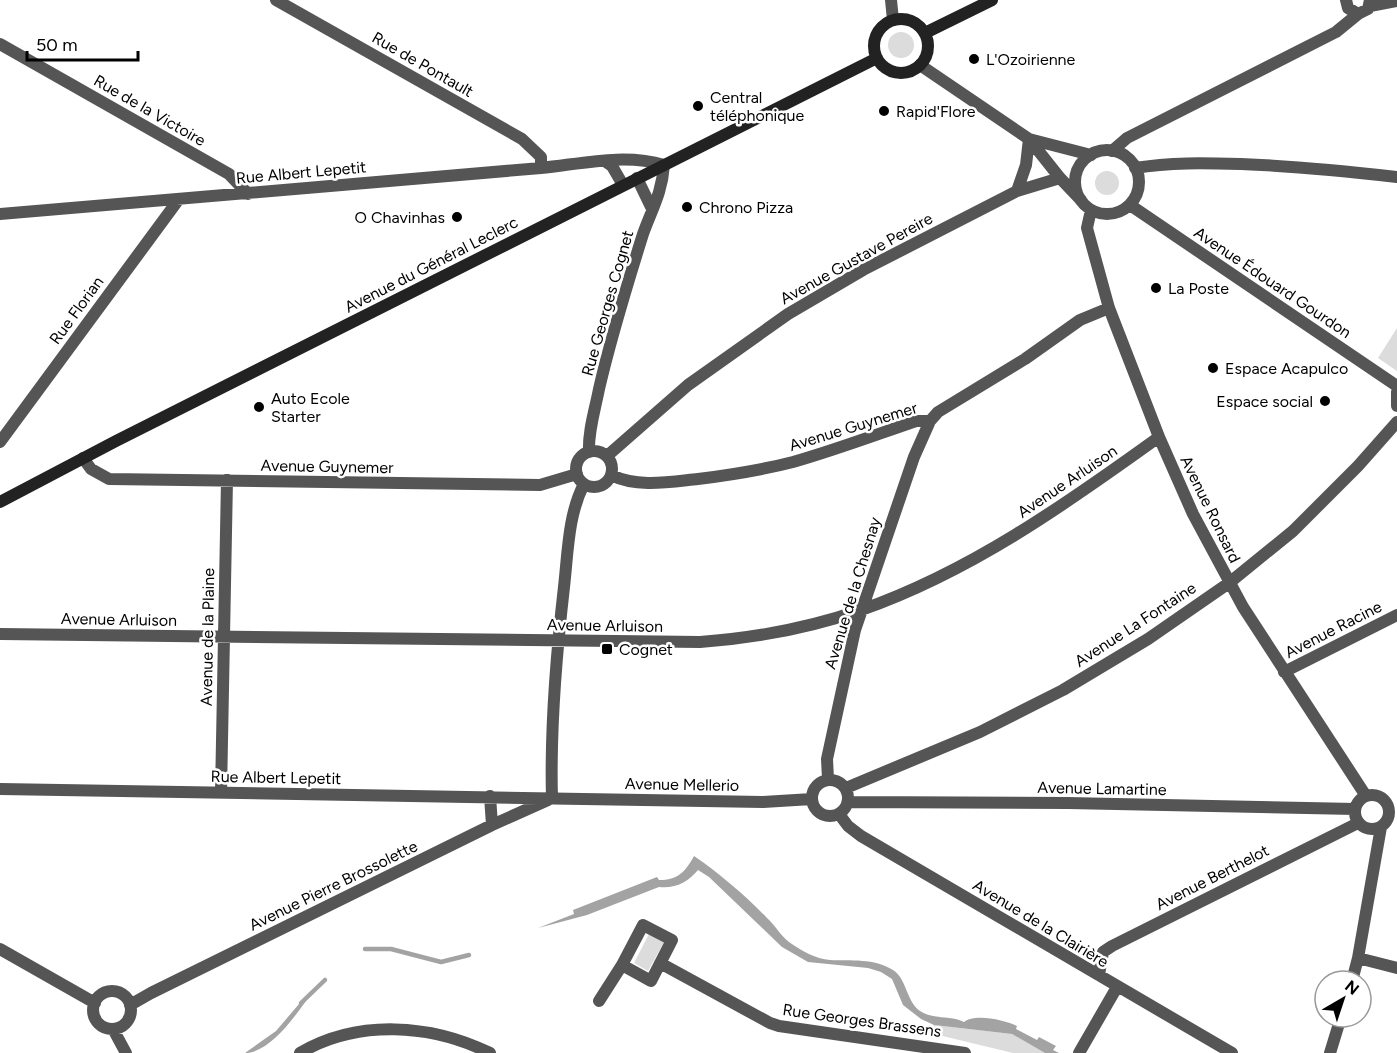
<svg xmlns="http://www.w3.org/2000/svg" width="1397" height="1053" font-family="Figtree,sans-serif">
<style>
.green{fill:#dcdcdc}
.water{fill:#a3a3a3}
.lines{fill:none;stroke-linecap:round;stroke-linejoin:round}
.stream{stroke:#a3a3a3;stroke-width:4.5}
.street{stroke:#555;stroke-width:12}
.secondary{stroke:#222;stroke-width:12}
.poi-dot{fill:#000;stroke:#fff;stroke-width:2}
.labels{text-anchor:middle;stroke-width:5;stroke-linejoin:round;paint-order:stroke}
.poi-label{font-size:16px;fill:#000;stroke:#fff;text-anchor:start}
.street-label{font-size:16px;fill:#000;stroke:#fff}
</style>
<rect width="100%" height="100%" fill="#fff"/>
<path class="green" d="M888 45a13 13 0 1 1 26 0a13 13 0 1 1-26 0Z
M1095 183a12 12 0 1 1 24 0a12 12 0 1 1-24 0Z
M1397,328V371L1378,358Z
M649,934L664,942L648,971L634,963Z
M934,1025L1012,1034L1045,1053H1013L930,1033Z"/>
<path class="water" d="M694,856C719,873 746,896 767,918C775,925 780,935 789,942C800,950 816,959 830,960C851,961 874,958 893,970C907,979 906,1001 920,1011C934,1020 951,1015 964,1022C975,1013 1005,1020 1017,1026L1016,1029L1037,1040L1039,1037L1056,1046L1053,1050L1059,1053H1045L1012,1034L934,1025L921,1019L903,1005L892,979L881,972L868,968L808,962L782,947L709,877L698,870C688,882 675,889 659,887L587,915L538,928L574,914L573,910L657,877L659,880C678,880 685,872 694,856Z
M310,995C297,1014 270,1053 245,1053L276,1031L299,1004Z"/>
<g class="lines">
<path class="stream" d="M365,949H391L441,962L469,955
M301,1003L325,980"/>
<path class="street" d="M276,0L522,139L541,157V168
M891,0L893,20
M1346,0L1348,8L1358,14L1368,9L1370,0
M1370,6L1397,1
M0,44L229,174L248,194
M920,65L1029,139L1060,178L1081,200
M1029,139L1091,155
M1075 182a32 32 0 1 1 64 0a32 32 0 1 1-64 0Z
M1112,151L1127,138L1336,32L1358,14
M605,161L612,166L623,185
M1135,168C1170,162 1205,163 1241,164C1293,166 1345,171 1397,177
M637,178L652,209
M1017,191L1026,165L1029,139
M1130,205L1397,386
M1091,210L1087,228L1109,308L1159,437L1193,514L1243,607L1366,796
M0,214L541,168C581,164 624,153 664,165C662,193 652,209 643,234C627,285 611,337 599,389C595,410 588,431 589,452
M1397,392V406
M0,442L179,199
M576 469a18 18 0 1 1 36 0a18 18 0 1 1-36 0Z
M607,456L688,385L788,314L863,270L1017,191L1060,178
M83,458L91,469L109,479L540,485L577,474
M611,475C638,488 669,482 698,479C730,475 762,470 793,462C835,450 875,435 916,421H930
M0,634L700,642C755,638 809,628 861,610C970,572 1066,504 1159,437
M1284,672L1397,615
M828,779L827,759L855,630L914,457L930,421L938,412L1025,359L1080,320L1109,308
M812 798a18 18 0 1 1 36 0a18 18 0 1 1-36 0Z
M846,788L980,732L1063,690L1148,639L1229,583L1293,531L1358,466L1397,422
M0,789L763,802L812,799
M221,793L227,480
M1355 812a17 17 0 1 1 34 0a17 17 0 1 1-34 0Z
M490,796L492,825
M552,798C550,728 556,657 564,587C568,552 568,515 584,484
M848,802L1068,803L1355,809
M839,814L848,826L861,836L1232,1053
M643,925L672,940L651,981L622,965Z
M0,949L95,1003
M1358,958L1397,968
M660,963L770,1023L779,1026L965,1053
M1099,975L1103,952L1112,946L1358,823
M1352,981L1358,958L1381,827
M93 1010a19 19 0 1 1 38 0a19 19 0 1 1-38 0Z
M599,1001L622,965
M130,1005L151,993L492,825L548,800
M113,1029L126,1053
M300,1053C358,1019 431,1024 490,1053
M1079,1053L1117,987
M1330,1053L1341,1017"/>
<path class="secondary" d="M874 46a27 27 0 1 1 54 0a27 27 0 1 1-54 0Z
M925,33L992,0
M0,502L116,441L877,58"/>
</g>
<g class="poi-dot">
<circle cx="974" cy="59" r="6"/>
<circle cx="698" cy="106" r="6"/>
<circle cx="884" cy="111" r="6"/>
<circle cx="687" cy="207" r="6"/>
<circle cx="457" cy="217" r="6"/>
<circle cx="1156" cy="288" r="6"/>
<circle cx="1213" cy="368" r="6"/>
<circle cx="1325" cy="401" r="6"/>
<circle cx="259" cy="407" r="6"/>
<rect x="601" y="643" width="12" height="12" rx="3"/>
</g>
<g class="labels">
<g class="poi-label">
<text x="986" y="65">L'Ozoirienne</text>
<text x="710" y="103">Central<tspan x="710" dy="18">téléphonique</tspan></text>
<text x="896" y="117">Rapid'Flore</text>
<text x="699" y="213">Chrono Pizza</text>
<text x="445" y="223" text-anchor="end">O Chavinhas</text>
<text x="1168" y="294">La Poste</text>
<text x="1225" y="374">Espace Acapulco</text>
<text x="271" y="404">Auto Ecole<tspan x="271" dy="18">Starter</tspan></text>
<text x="1313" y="407" text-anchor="end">Espace social</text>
<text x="619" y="655">Cognet</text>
</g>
<g class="street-label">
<text transform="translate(423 64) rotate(30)" y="6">Rue de Pontault</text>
<text transform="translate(150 110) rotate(30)" y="6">Rue de la Victoire</text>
<text transform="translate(301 172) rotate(-5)" y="6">Rue Albert Lepetit</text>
<text transform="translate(856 258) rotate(-29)" y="6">Avenue Gustave Pereire</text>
<text transform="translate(431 264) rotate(-27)" y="6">Avenue du Général Leclerc</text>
<text transform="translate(1273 282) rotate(34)" y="6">Avenue Édouard Gourdon</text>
<text transform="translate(607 303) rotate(-74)" y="6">Rue Georges Cognet</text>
<text transform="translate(76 310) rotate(-54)" y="6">Rue Florian</text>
<text transform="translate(853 426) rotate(-17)" y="6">Avenue Guynemer</text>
<text transform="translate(327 466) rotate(1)" y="6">Avenue Guynemer</text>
<text transform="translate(1067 481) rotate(-34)" y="6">Avenue Arluison</text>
<text transform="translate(1211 509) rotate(64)" y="6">Avenue Ronsard</text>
<text transform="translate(852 593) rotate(-73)" y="6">Avenue de la Chesnay</text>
<text transform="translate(119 619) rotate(1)" y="6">Avenue Arluison</text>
<text transform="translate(1135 624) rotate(-33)" y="6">Avenue La Fontaine</text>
<text transform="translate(605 625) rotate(1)" y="6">Avenue Arluison</text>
<text transform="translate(1333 629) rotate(-27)" y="6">Avenue Racine</text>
<text transform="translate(207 637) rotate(-89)" y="6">Avenue de la Plaine</text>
<text transform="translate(276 777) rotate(1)" y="6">Rue Albert Lepetit</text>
<text transform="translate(682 784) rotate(1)" y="6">Avenue Mellerio</text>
<text transform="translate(1102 788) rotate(1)" y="6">Avenue Lamartine</text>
<text transform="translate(1212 877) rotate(-27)" y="6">Avenue Berthelot</text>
<text transform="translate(333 885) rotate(-26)" y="6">Avenue Pierre Brossolette</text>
<text transform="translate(1041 923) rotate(31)" y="6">Avenue de la Clairière</text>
<text transform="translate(862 1020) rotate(8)" y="6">Rue Georges Brassens</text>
</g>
</g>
<g transform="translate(1343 999) rotate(39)"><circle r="28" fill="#ffffff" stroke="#999999" stroke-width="1.5"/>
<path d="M0-4.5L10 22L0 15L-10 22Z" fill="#000000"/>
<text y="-9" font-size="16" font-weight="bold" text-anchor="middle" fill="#000000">N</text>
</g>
<path d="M27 51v9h111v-9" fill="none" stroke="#000000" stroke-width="3"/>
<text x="36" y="51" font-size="18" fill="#000000" stroke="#ffffff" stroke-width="4.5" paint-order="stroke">50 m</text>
</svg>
